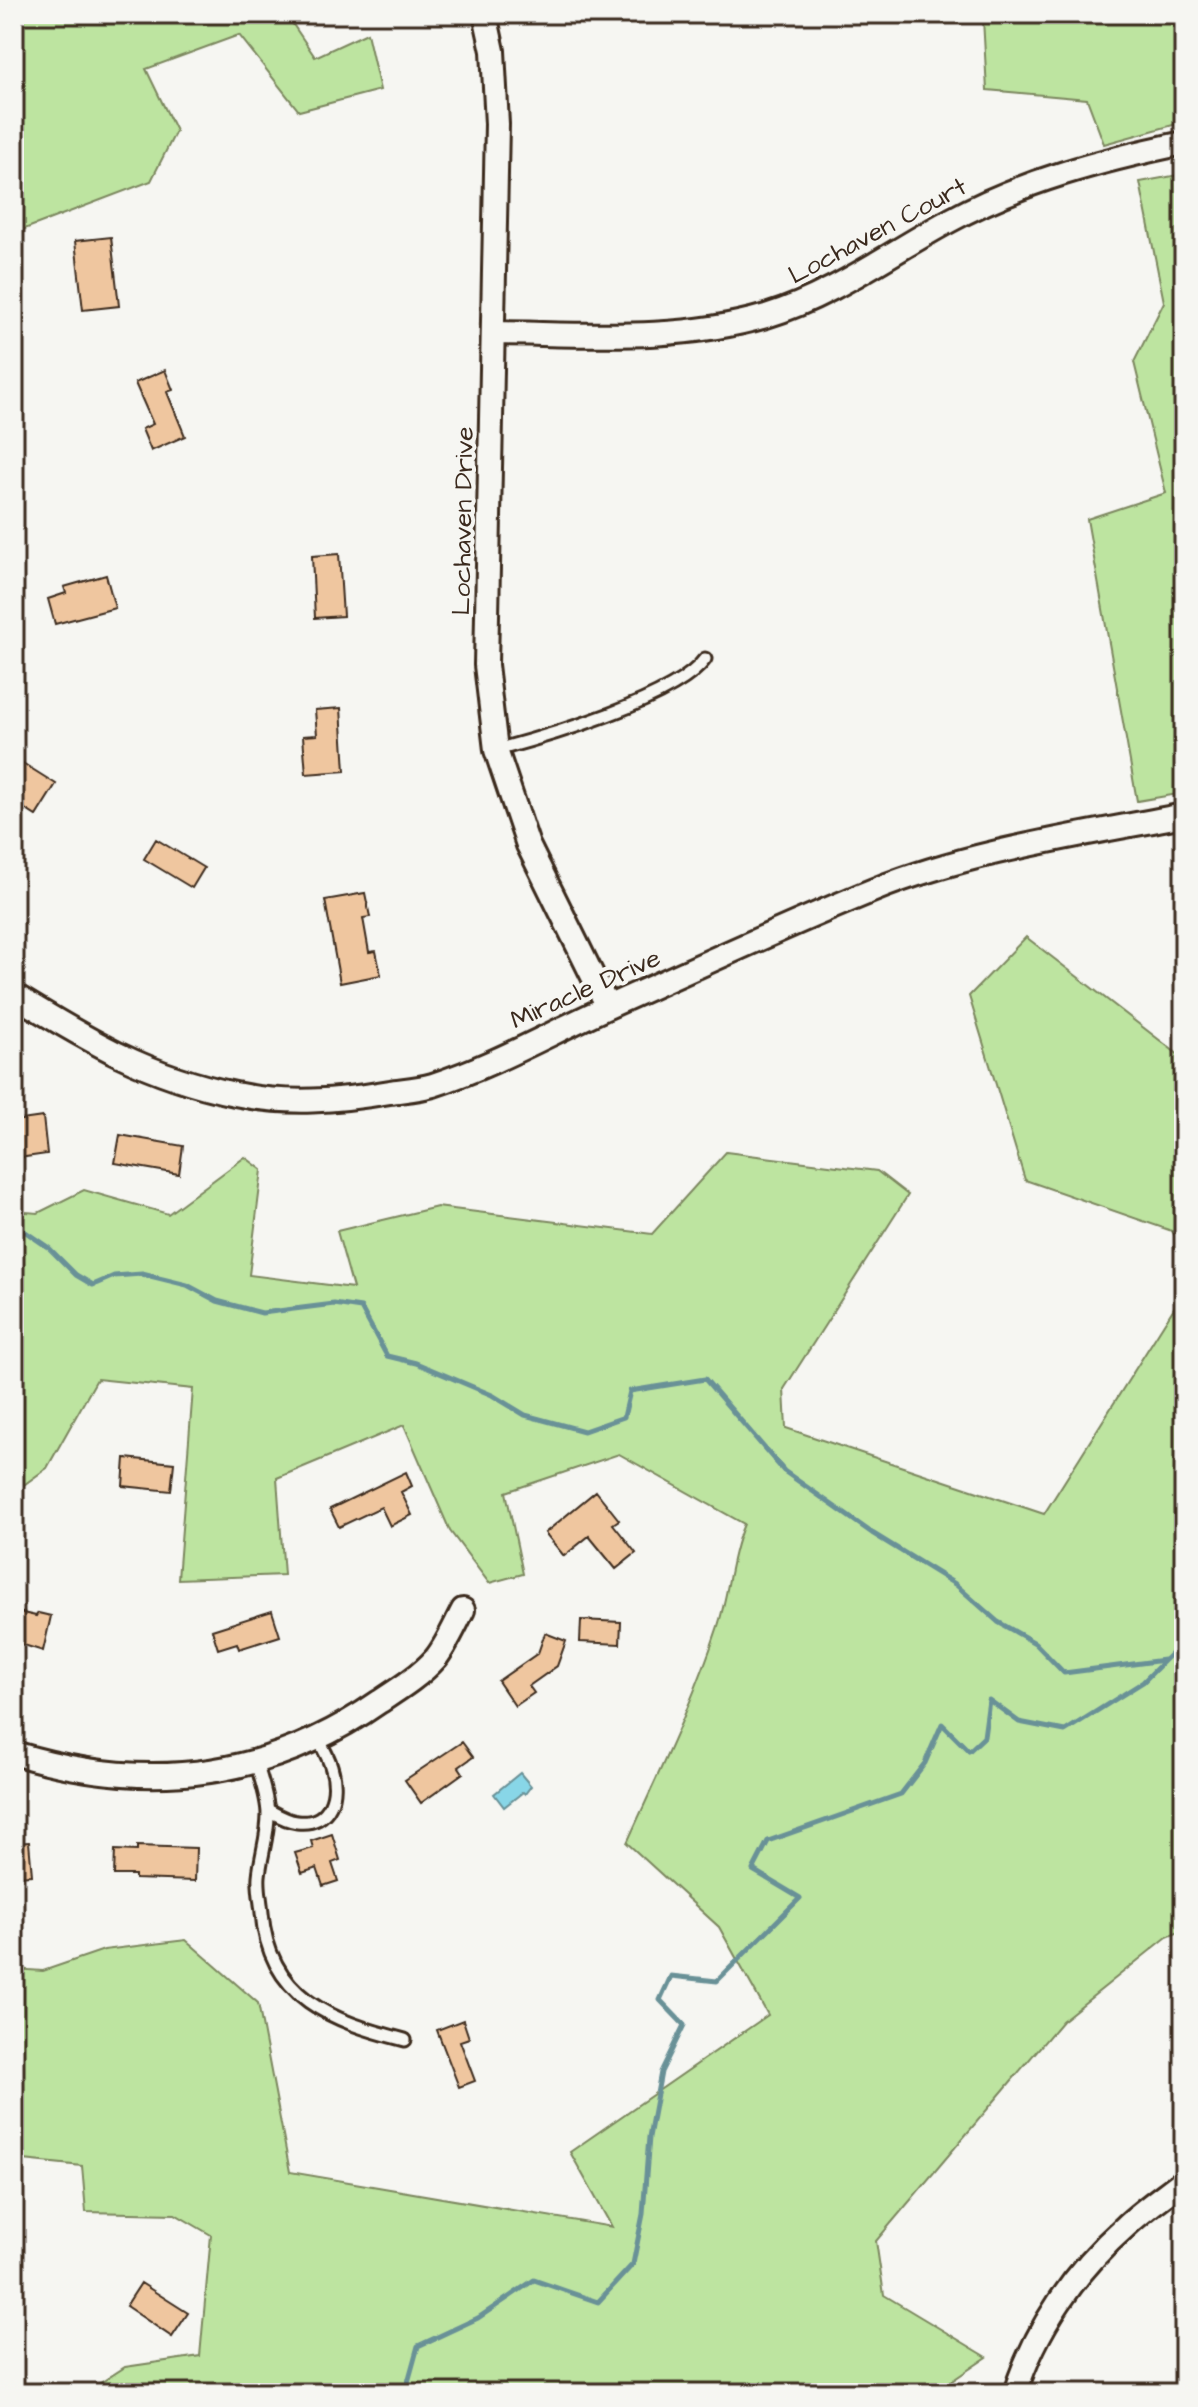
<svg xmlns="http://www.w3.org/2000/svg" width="1198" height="2407" font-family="'Architects Daughter',sans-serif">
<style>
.green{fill:#bde4a0;stroke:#7c875f;stroke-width:2}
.water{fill:#88d6e7;stroke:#699197;stroke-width:2}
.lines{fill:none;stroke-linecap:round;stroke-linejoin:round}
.stream{stroke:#699197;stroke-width:5}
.building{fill:#efc69f;stroke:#3b2a1e;stroke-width:2}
.lane-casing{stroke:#3b2a1e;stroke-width:17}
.street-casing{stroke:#3b2a1e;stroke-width:28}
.lane{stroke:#f6f6f2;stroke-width:11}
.street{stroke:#f6f6f2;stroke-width:22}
.labels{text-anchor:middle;stroke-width:8;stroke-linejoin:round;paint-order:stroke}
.street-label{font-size:26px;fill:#3b2a1e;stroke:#f6f6f2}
</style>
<rect width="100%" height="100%" fill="#f6f6f2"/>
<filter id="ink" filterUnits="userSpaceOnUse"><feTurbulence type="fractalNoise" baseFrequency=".0125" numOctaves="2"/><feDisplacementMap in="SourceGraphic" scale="16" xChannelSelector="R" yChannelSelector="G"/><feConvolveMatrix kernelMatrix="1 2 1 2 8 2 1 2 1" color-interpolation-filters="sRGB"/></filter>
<g filter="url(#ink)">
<path class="green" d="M14,14H286L315,57L367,33L380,90L299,111L239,35L146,69L176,131L151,181L14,233Z
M1060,14H1184V122L1104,144L1087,99L987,90L983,19L1057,17Z
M1184,174V793L1137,801L1087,519L1166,493L1134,362L1164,302L1140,182Z
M1026,937L1184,1059V1249L1172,1231L1025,1180L969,996Z
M726,1152L877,1171L908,1195L784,1389L786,1428L1044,1514L1184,1292V1930L1167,1937L1062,2021L876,2241L884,2295L987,2357L934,2393H85L125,2367L200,2356L211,2235L175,2214L86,2212L82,2166L14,2159V1969L43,1971L104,1950L186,1940L258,2003L290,2172L612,2227L570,2152L768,2015L719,1927L627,1843C659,1772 694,1700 718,1626C729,1592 730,1557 744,1524L619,1454L506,1492L523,1574L489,1583L450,1531L404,1425L277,1478L284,1575L178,1579L193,1389L97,1379L47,1468L14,1492V1438L24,1377L14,1339V1211L38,1213L84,1190L168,1214L245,1157L262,1170L249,1275L353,1288L337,1231L437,1207L652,1234Z"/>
<path class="water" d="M520,1773L531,1786L525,1794L523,1792L504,1807L494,1794Z"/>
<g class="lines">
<path class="stream" d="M14,1224L49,1248L76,1275L93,1285L114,1276L142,1274L187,1285L217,1301L262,1313L334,1304L361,1308L387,1356L416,1363L492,1395L525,1415L584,1431L624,1417L630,1391L705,1379L784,1471L872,1533L955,1584L998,1622L1035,1643L1064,1673L1164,1660
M405,2393L418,2346L478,2318L534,2280L598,2302L633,2264L643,2214L649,2137L661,2072L684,2025L660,2000L671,1976L717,1981L800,1898L753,1870L768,1841L901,1794L925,1763L942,1724L969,1751L984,1737L989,1700L1019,1722L1065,1731L1143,1682L1179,1646L1184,1644"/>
</g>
<path class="building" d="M111,237L119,306L83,310L75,241Z
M165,370L173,390L167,392L185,436L151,451L142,429L153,424L135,383Z
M339,554L343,616L315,618L312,556Z
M106,575L115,608L55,624L48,599L66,593L64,587Z
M341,708L345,771L306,774L303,736L317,735L315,710Z
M21,762L56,784L36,816L14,802V774Z
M156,839L204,868L192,888L144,859Z
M365,893L370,917L363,918L369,952L376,951L381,975L340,983L325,900Z
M43,1117L47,1154L18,1158L14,1121Z
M120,1135L183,1146L179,1174L115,1163Z
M125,1458L174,1463L171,1491L123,1486Z
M406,1472L412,1486L401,1492L412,1515L390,1526L381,1507L339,1527L330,1509Z
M596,1491L619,1520L613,1524L636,1553L616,1569L589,1536L564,1556L545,1533Z
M14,1611L36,1616L38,1613L51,1616L43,1651L14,1642Z
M272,1611L280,1636L239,1649L237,1643L218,1649L212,1630Z
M581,1620L621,1622L620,1644L580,1642Z
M545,1633L566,1641L557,1666L529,1686L534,1693L515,1706L498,1681L538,1653Z
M462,1742L473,1757L459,1767L463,1773L421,1803L405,1780Z
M332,1834L340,1860L332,1863L338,1881L323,1886L317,1868L302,1873L295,1853L313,1848L311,1841Z
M29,1842L32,1875L14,1876V1843Z
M137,1846L196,1848L195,1881L135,1879V1875H114L115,1850L137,1851Z
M463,2020L469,2038L460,2041L475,2081L459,2087L437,2030Z
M141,2283L188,2313L172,2337L126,2306Z"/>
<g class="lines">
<defs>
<path id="lane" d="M496,750C545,737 677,699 705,659
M256,1761C260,1778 268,1797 268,1815C268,1836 261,1855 259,1876C258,1888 261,1901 262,1913C269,1999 332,2021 405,2040
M268,1810C277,1815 287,1821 297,1822C331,1826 340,1793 331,1766C328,1756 322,1747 318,1738"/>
<path id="street" d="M485,14L493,51L497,124L486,665L496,750L528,845L608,1007
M495,333C586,334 677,342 766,316C832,296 888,254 949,221C1022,181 1102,160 1184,143
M14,995C89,1041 147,1076 235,1094C287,1105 338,1101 390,1092C404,1090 420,1089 433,1085C495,1065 552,1032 610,1006C698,967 785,926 874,890C970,851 1082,835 1184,815
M14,1753C144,1793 266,1781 379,1702C399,1689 420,1676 436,1658C447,1644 455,1625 463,1610
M1015,2393C1035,2329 1076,2270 1126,2226C1144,2209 1165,2195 1184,2180"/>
</defs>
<use href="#lane" class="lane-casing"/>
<use href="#street" class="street-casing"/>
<use href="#lane" class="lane"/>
<use href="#street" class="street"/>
</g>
</g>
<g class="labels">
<g class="street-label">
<text transform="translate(877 230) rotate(-28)" y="9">Lochaven Court</text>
<text transform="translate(462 521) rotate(-89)" y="9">Lochaven Drive</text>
<text transform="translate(585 988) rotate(-24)" y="9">Miracle Drive</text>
</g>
</g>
<rect width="1198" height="2407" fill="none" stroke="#f6f6f2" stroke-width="48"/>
<rect x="24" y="24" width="1150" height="2359" fill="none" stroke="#3b2a1e" stroke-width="3" filter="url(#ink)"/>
</svg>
